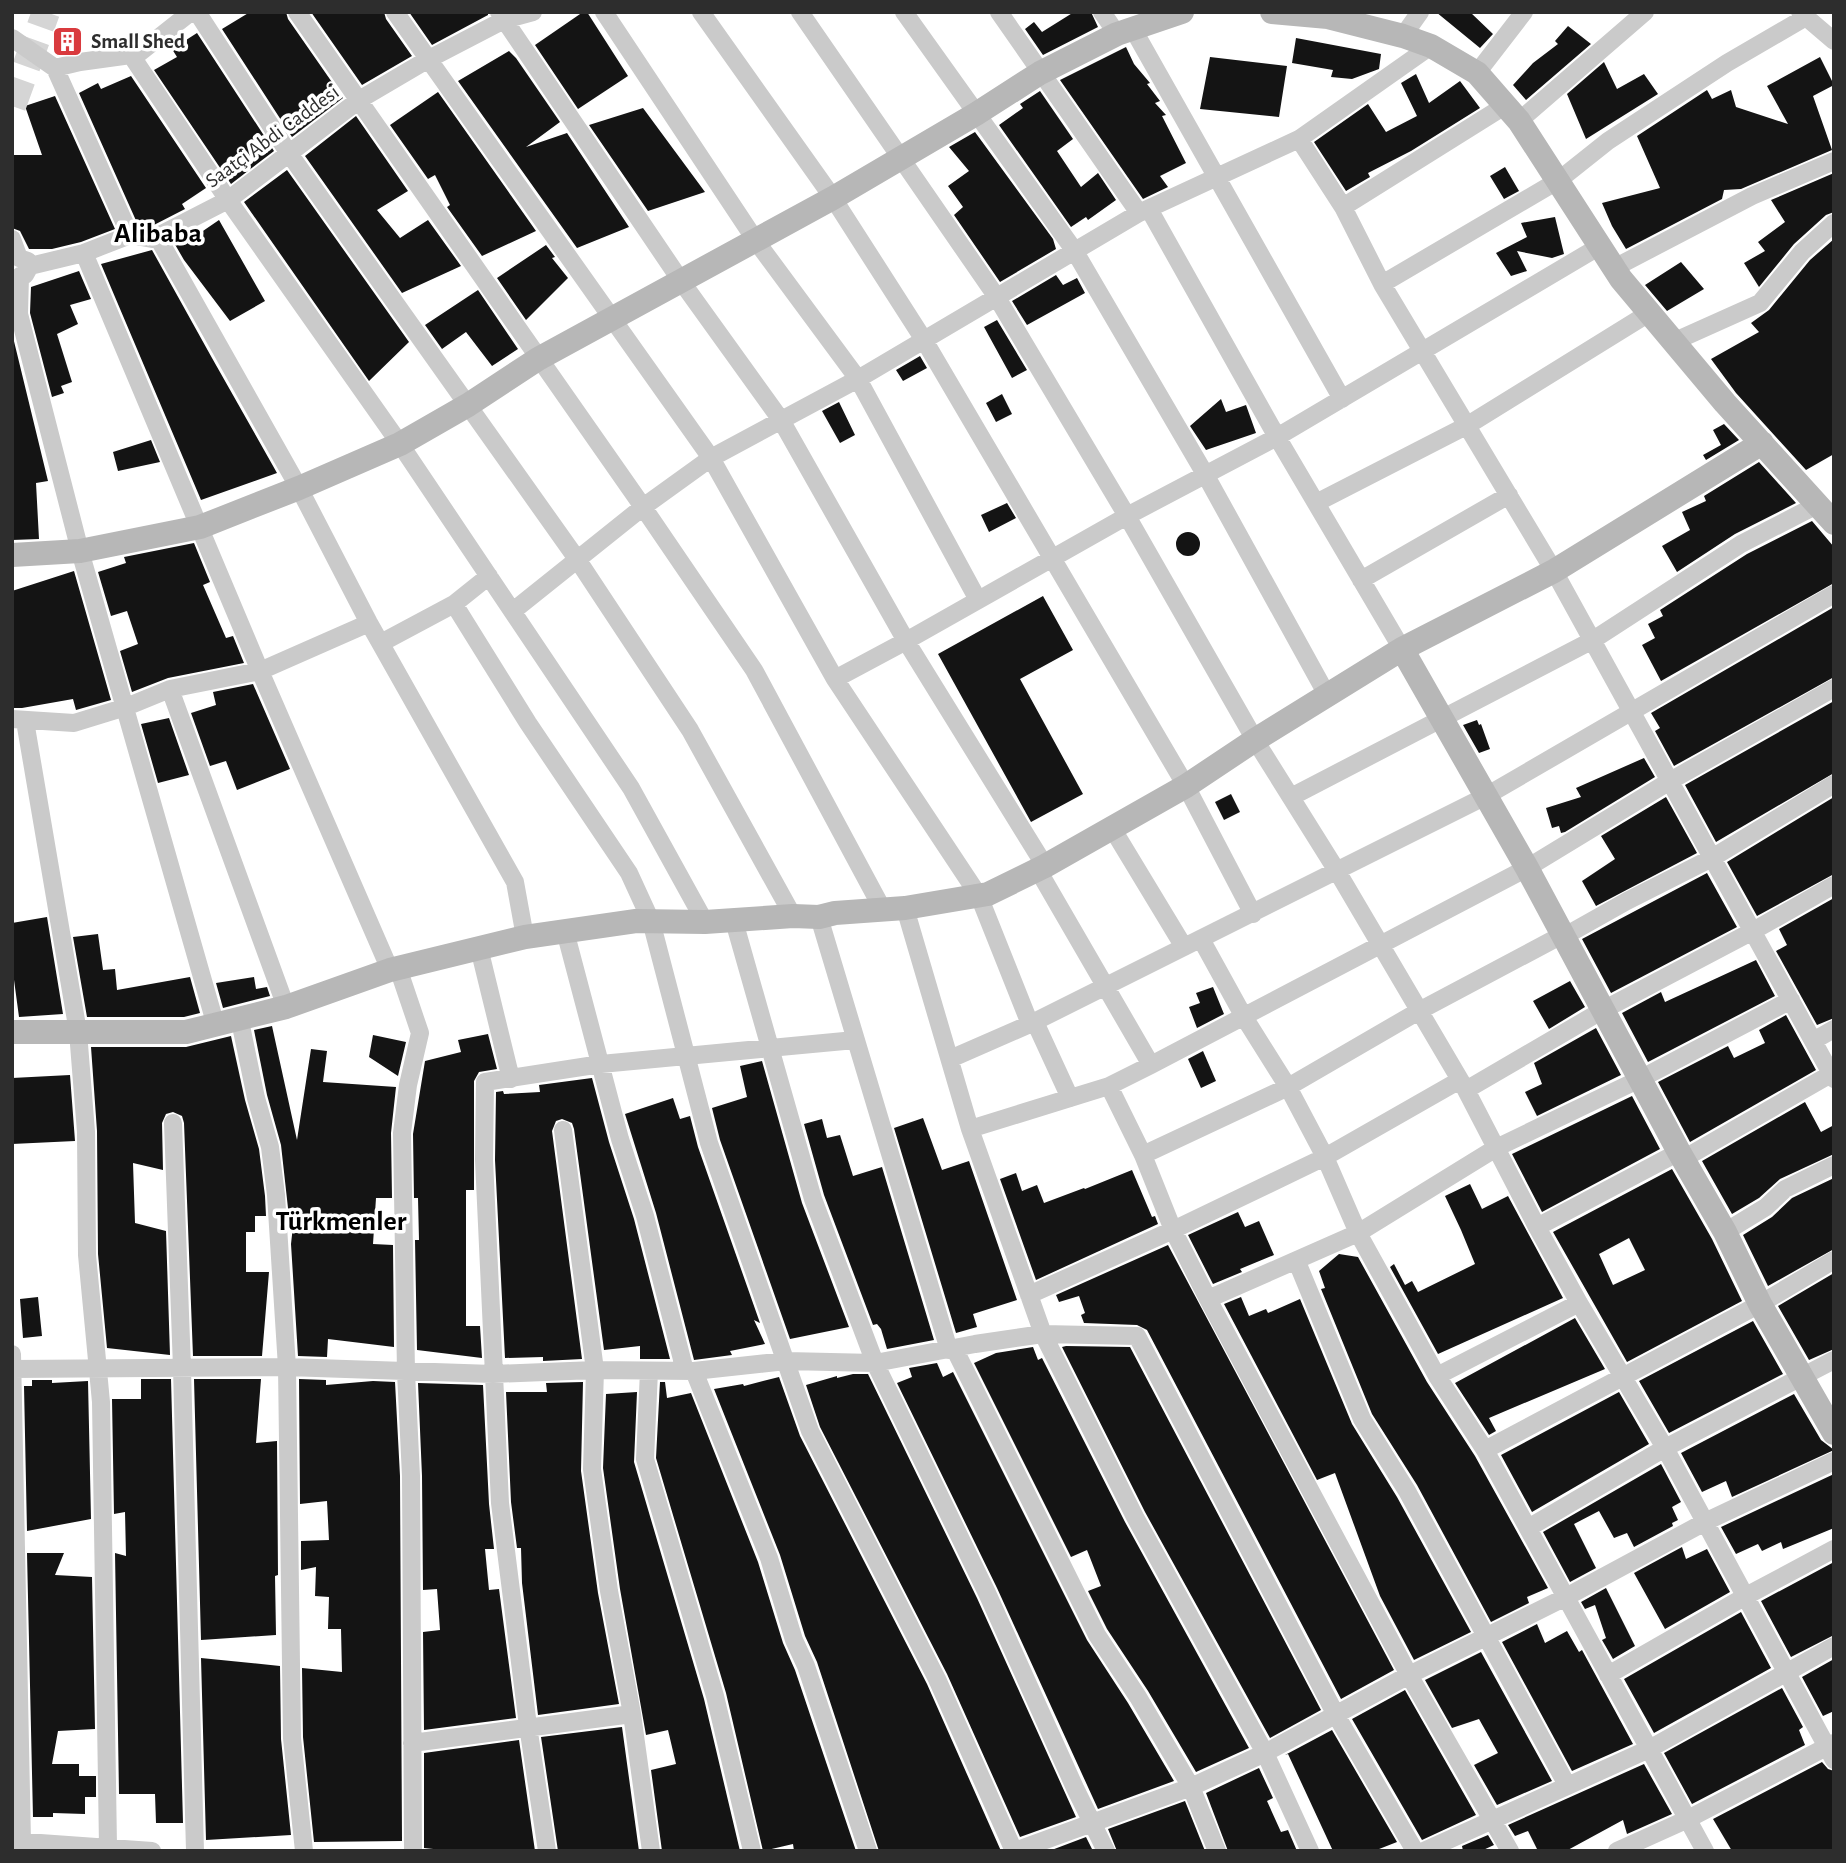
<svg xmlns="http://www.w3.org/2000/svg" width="1846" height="1863" font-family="'Alegreya Sans',sans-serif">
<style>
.building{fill:#141414;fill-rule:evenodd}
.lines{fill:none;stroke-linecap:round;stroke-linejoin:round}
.primary-tunnel{stroke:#d5d5d5;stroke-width:28;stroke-dasharray:28 14;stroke-linecap:butt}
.street{stroke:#cacaca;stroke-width:18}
.secondary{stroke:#b7b7b7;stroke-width:24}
.labels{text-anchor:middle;stroke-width:7;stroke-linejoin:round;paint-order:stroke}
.poi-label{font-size:21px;font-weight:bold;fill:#2d2d2d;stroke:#fff;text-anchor:start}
.street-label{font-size:21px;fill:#2d2d2d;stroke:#fff}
.district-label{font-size:28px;font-weight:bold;fill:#000;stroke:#fff}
</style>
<rect width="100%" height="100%" fill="#fff"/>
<path class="building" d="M250,12H286L288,19L343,98L292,137L222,29Z
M311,12H384L386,19L412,56L362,85Z
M409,12H488V15L432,45Z
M583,12H587L628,76L578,109L535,45Z
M1074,12H1091L1098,27L1043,55L1025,29L1034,22L1042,32Z
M1436,12H1470L1493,34L1480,48Z
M1568,26L1591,44L1526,100L1513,85L1533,63L1558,44L1555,41Z
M197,33L274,151L231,184L154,70L177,57L172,49Z
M1296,38L1381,54L1379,69L1352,79L1331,77L1333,70L1292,63Z
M1126,47L1134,64L1150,83L1147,84L1160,101L1155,103L1166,115L1162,116L1186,163L1160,176L1168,187L1143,199L1060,80Z
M509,51L516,58L560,122L526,147L567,133L629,227L577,248L458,81Z
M1210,57L1287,66L1279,117L1200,109Z
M1820,57L1834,85L1813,96L1832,150L1741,189L1724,190L1722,199L1626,249L1612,226L1602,203L1660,188L1637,136L1707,90L1712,99L1731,90L1736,107L1788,124L1767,86Z
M1604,62L1617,89L1644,74L1658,94L1586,139L1567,94Z
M1416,74L1429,103L1460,81L1480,108L1411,151L1368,173L1370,177L1346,191L1314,142L1368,104L1386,132L1417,116L1401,83Z
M131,76L206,188L182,204L185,209L150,227L138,225L79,93L98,83L101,89Z
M1040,91L1073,139L1057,151L1081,187L1098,173L1116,200L1088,220L1086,217L1071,227L999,125L1023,108L1020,104Z
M438,92L536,231L482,256L447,207L450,205L435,175L428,179L390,125Z
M55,96L115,229L81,242L52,249H29L20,231L12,228V155H42L25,106Z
M643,108L705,192L648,211L589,125Z
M356,116L408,191L377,210L400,238L428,220L461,266L402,293L305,156Z
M975,132L1053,239L1056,249L1000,282L954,215L963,207L948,186L969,171L949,147Z
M1505,167L1519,191L1504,199L1490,176Z
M287,170L409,342L369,381L244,202Z
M1834,173V212L1826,215L1794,244L1759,287L1744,263L1765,251L1758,242L1785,222L1771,200Z
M1555,217L1564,254L1552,258L1517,251L1527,271L1511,276L1496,253L1527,237L1521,223Z
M219,220L265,301L230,321L184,260L173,241L197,229L200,233Z
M1834,239V454L1806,470L1736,393L1711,359L1759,332L1751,323L1769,310L1810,260Z
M546,245L555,257L552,258L568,278L526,320L497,278Z
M152,250L212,358L277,473L201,500L101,264Z
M1681,262L1704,289L1667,311L1645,285Z
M79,271L91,299L70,305L78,324L57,334L72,382L61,386L64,393L52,397L30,313L31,287Z
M1056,275L1063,285L1077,278L1085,293L1027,325L1012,301Z
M478,290L518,349L492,366L466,332L442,349L425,325Z
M997,320L1027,370L1012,378L984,327Z
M12,333L48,481L36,483L39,539L12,540Z
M920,356L927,368L903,381L896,370Z
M1002,394L1012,414L996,422L986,403Z
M1221,399L1226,412L1246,405L1256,433L1206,450L1190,426Z
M839,402L855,435L840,443L822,411Z
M1724,424L1739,440L1706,460L1703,455L1721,445L1713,430Z
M151,440L160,462L118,471L113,452Z
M1759,462L1796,503L1735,534L1677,572L1662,546L1690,530L1682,512L1706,501L1704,496Z
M1007,503L1016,518L989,532L981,515Z
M1812,521L1834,547V583L1661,681L1642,645L1655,638L1648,624L1663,616L1660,610L1747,554Z
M1176 544a12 12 0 1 1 24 0a12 12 0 1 1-24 0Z
M194,543L210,582L203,585L226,638L233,636L244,663L168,678L132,692L120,651L138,644L127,611L111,616L98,572L126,563L124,557Z
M74,571L111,700L76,710L73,699L22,708H12V591Z
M1043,596L1073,650L1020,679L1083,794L1031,822L938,654Z
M1834,607V677L1674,766L1655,731L1660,728L1651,713Z
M253,684L290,769L237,790L226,761L210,766L191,713L216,705L213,692Z
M1834,701V773L1716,842L1685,785Z
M169,718L189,775L158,783L141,724Z
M1477,720L1479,725L1481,724L1490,749L1479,753L1463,725Z
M1644,758L1655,777L1565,832L1561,833L1559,826L1552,828L1546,808L1581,797L1576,788Z
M1231,794L1240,812L1224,820L1215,802Z
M1666,797L1697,853L1596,906L1582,881L1615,859L1601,836Z
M1834,797V874L1757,916L1727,862Z
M1707,873L1737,927L1611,993L1582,939Z
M1834,898V1018L1817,1025L1776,951L1787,945L1779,929Z
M47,917L63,1014L19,1017L12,965V923Z
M98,934L103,970L115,969L117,990L190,977L200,1013L184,1017H87L73,937Z
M1756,960L1775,996L1648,1062L1622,1013L1661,992L1665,1002Z
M254,977L256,989L267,987L270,996L223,1008L216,983Z
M1570,981L1585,1007L1549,1029L1533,1001Z
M1213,987L1224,1014L1197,1028L1189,1007L1200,1003L1196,993Z
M1786,1015L1816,1070L1690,1142L1658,1082L1728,1046L1734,1058L1765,1043L1759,1030Z
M272,1026L297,1140L311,1049L327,1051L323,1082L396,1087L391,1133L392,1198H376L373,1244L393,1245L394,1347L328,1339L327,1357L298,1356L291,1244L294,1217H289L281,1145L267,1095L254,1030Z
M1596,1028L1621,1075L1537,1116L1525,1092L1542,1084L1534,1063Z
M488,1034L497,1069L479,1072L474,1081V1190H466V1326H480L482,1358L417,1350L415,1240H419L418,1198H414L413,1134L425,1061L461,1052L458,1040Z
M373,1035L406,1042L398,1076L369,1057Z
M231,1036L245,1100L259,1149L265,1196L266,1216H255V1232H246V1272H269L262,1356H193L184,1123L182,1116L173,1112L166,1114L162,1123L163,1170L133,1163L135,1223L166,1231L170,1355L107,1348L98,1254L97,1131L91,1047H186Z
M1203,1051L1216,1081L1201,1088L1188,1059Z
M762,1061L802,1203L849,1327L790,1339L720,1140L712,1108L747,1097L740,1066Z
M70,1075L75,1141L12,1144V1078Z
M592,1078L609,1142L634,1219L670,1359H640V1346L604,1350L574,1129L572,1123L562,1119L556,1121L552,1131L582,1359L543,1361V1357L505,1358L495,1160L496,1092L503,1091L504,1094L540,1092L539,1085Z
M1632,1096L1660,1149L1542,1212L1512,1154Z
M673,1098L680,1119L690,1116L698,1147L760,1323L754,1320L765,1344L730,1351L732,1355L694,1360L656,1213L625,1114Z
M1805,1102L1821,1132L1834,1125V1154L1780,1179L1759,1198L1732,1214L1702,1161Z
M923,1118L942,1170L969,1161L1017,1300L973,1314L977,1327L956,1333L894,1128Z
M822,1119L827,1138L840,1135L853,1176L882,1167L934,1340L887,1349L881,1329L877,1324L873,1325L824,1195L804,1124Z
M1672,1169L1712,1239L1742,1301L1627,1362L1553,1232ZM1629,1238L1645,1270L1613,1285L1599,1254Z
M1132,1170L1152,1217L1155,1216L1158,1224L1036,1280L1000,1179L1016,1173L1022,1191L1037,1185L1044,1203L1084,1188L1085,1189Z
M1834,1178V1249L1768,1286L1743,1235L1772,1217L1792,1198Z
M1470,1184L1482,1209L1508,1196L1563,1298L1438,1354L1390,1267L1394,1264L1405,1285L1412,1281L1418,1292L1475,1264L1461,1230L1445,1196Z
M1238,1212L1245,1227L1259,1221L1274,1255L1240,1269L1242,1272L1213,1284L1188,1235Z
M1168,1245L1394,1670L1341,1699L1147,1330L1137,1325L1084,1323L1081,1315L1085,1313L1079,1296L1059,1302L1056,1295Z
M1339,1254L1358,1257L1427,1382L1475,1456L1548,1588L1527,1597L1529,1603L1491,1622L1417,1485L1372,1414L1321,1289L1325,1288L1319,1271Z
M1834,1273V1349L1809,1360L1778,1306Z
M38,1297L42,1336L23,1338L20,1299Z
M1241,1297L1249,1316L1266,1309L1268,1313L1300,1299L1352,1424L1397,1497L1471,1632L1414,1660L1380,1596L1335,1473L1317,1480L1224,1304Z
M1575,1318L1605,1369L1489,1418L1496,1431L1489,1435L1455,1383Z
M1753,1321L1783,1374L1669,1433L1639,1381Z
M1066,1346L1130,1347L1321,1710L1270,1738L1145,1512L1062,1347Z
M1033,1347L1038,1360L1042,1358L1125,1522L1249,1748L1196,1772L1148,1691L1107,1629L1088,1591L1101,1586L1087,1550L1071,1557L974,1363L996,1353Z
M937,1363L943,1377L953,1372L1087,1640L1128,1703L1174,1781L1098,1809L997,1588L897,1383L912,1377L909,1368Z
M853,1374H868L977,1598L1076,1817L1020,1837L947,1674L820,1427L806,1385L837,1376V1378Z
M779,1377L800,1436L927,1684L1001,1851H879L817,1662L805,1636L780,1555L714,1389L743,1384L744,1386Z
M141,1379H171L183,1823H156L155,1794H119L115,1553L126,1556L125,1512L114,1514L112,1399H141Z
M194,1379H261L256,1443L277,1441L278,1575L275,1576L276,1635L201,1640Z
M299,1379L326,1380V1385L373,1381L395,1382L400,1476L402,1841L314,1842L303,1737L302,1668L342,1672L341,1629H328L329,1597L315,1596L316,1567L301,1570V1541L329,1540L327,1501L300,1504Z
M32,1380H52V1383L88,1381L91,1519L27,1531L24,1386H32Z
M583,1382L581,1471L598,1593L619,1704L538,1715L522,1583L521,1548H517L511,1502L506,1392H547L546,1383Z
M660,1382H665L667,1398L691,1393L758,1562L783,1643L795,1670L856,1851H794L793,1844L763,1851L726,1693L656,1458Z
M418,1383L483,1385L489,1504L494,1549H485L489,1590L499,1589L516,1718L424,1730L423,1632L440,1630L437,1589L423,1590L422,1476Z
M637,1392L634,1462L704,1699L740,1851H662L651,1770L676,1764L668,1730L646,1735L620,1589L603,1468L606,1394Z
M1619,1392L1649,1444L1532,1512L1501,1455Z
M1794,1394L1821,1440L1834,1450L1732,1497L1726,1481L1702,1492L1681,1453Z
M1661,1464L1681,1502L1672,1507L1678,1520L1672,1523L1673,1526L1634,1547L1627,1533L1614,1538L1599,1511L1574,1524L1596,1568L1570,1582L1543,1532Z
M1834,1474V1528L1783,1549L1781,1542L1762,1551L1758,1544L1736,1554L1721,1527Z
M1682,1547L1686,1559L1707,1549L1730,1592L1665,1629L1634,1573Z
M27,1553H64L55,1575L92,1577L95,1729L58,1731L52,1764H79V1776H96V1797H85V1814L53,1813V1817H33Z
M1834,1562V1635L1791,1657L1761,1601Z
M1606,1588L1635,1646L1613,1659L1602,1640L1606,1638L1595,1605L1585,1609L1581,1602Z
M1741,1612L1771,1668L1654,1733L1624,1679Z
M1537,1624L1545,1643L1567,1631L1579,1652L1582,1650L1633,1744L1572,1771L1502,1642Z
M1481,1652L1552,1781L1497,1805L1474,1765L1498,1753L1479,1719L1452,1728L1425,1680Z
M201,1658L280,1666L281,1739L291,1835L206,1840Z
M1834,1659V1711L1823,1716L1802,1677Z
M1782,1688L1803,1727L1799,1730L1805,1745L1692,1804L1664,1753Z
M1405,1690L1476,1815L1422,1840L1352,1719Z
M622,1727L639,1851H558L541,1737Z
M1332,1730L1397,1842L1374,1851H1333L1288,1754L1285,1755Z
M519,1740L535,1851H452L424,1848V1753Z
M1822,1762L1828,1769L1834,1771V1851H1732L1713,1819Z
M1644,1764L1672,1814L1627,1834L1623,1820L1566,1851H1538L1528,1831L1515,1836L1508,1825Z
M1259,1768L1273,1798L1267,1801L1281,1832L1288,1830L1297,1851H1228L1206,1793Z
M1185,1801L1205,1851H1117L1108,1829Z
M1488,1835L1494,1845L1481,1851H1463L1462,1846Z
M1086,1837L1093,1851H1049Z"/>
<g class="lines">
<path class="primary-tunnel" d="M12,106L46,12"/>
<path class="street" d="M197,12L288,152L577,559L690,730L793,916
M297,12L643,507L754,670L883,910
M395,12L711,458L835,679L979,896L1030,1024
M499,12L681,281L781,420L906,641L1045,866
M604,12L756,241L858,379L978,600
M701,12L833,198L924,340L1186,786L1253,914
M800,12L996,296L1127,516L1255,740L1337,871L1466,1090L1537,1227L1579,1303L1665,1448L1834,1760
M904,12L1074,250L1205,474L1327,695
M999,12L1139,213
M1102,12L1117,34
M1800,12L1834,41
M1133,29L1342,399
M1403,36L1420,12
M12,38L55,68L80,62L138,54L191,12
M131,55L228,200L400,444L631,788L705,922
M55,68L130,235
M1477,73L1524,12
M1519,121L1645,12
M1299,139L1343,207L1382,284L1554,571L1834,1079
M1343,207L1506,105
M1149,209L1277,437L1402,649
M157,236L299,488L369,623L515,882L525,937
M12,239L19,258L28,261L30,266L25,275
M84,253L260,671L390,970
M30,266L84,253L130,235L152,239L228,200L359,100L427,60L504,20L533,12
M1614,268L1752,196L1834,161
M20,276L19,314L80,551L216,1026
M1382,284L1559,180L1608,141L1727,63L1806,17
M1673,342L1760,303L1802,252L1834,223
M1316,503L1468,425L1649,313
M1361,580L1509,495
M454,604L528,723L629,873L651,921L709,1143L810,1431L937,1679L1014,1851
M513,611L643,507L711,458L858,379L1139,213L1299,139L1431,46
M381,643L454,604L489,576
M835,679L906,641L1127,516L1277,437L1600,246
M170,689L286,1007
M12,719L74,723L126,707L170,689L260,671L369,623
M25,721L78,1032L86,1132L87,1255L101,1402L108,1846
M1291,797L1593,640L1741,544L1819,504
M1112,828L1184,947
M1038,870L1151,1065
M905,908L970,1129L1043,1334L1135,1517L1265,1753L1310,1851
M819,917L949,1350
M734,921L813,1199L875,1363L987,1593L1075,1788L1106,1851
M565,931L620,1139L645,1216L685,1371
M1563,937L1627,901L1712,858L1834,784
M1201,939L1244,1017L1288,1087L1325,1157L1358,1233L1437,1376L1485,1450L1705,1851
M479,948L511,1079
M398,968L420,1033L408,1085L402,1133L406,1372L411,1476L413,1851
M240,1021L256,1098L270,1147L276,1195L287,1367L292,1738L304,1851
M1035,1022L1070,1098
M1813,1041L1834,1029
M950,1059L1030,1024L1486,796L1834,594
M1109,1086L1143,1155L1173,1230L1208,1299L1409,1675L1510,1851
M1466,1090L1603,1010L1753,931L1834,885
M173,1123L182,1368L195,1851
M970,1129L1109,1086L1151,1065L1527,868L1670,781L1834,688
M563,1130L595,1370L592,1469L609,1591L632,1714L651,1851
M1143,1155L1288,1087L1419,1011L1562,935
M1683,1159L1831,1074
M1537,1227L1679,1152
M1725,1232L1766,1207L1785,1189L1834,1165
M1297,1262L1362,1419L1407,1491L1567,1785
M1029,1295L1173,1230L1325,1157L1460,1080
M1208,1299L1358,1233L1496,1148L1640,1079L1791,1000
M955,1350L1097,1635L1138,1697L1191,1787L1217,1851
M12,1354L22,1842
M12,1369L287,1367L493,1374L595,1370L694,1371L786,1361L875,1363L975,1344L1043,1334L1137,1336L1336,1715L1415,1851
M649,1371L645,1459L715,1696L752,1851
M694,1371L769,1558L794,1640L806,1666L868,1851
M1437,1376L1579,1303
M1485,1450L1760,1304L1834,1260
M1528,1528L1665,1448L1834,1360
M1608,1675L1746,1596L1834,1549
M412,1743L632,1714
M12,1841L152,1851
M547,1851L528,1726L500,1503L484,1160L485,1082L601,1064L855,1040
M1015,1851L1191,1787L1265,1753L1409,1675L1566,1597L1705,1522L1834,1461
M1424,1851L1649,1749L1834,1646
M1617,1851L1688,1819L1834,1743"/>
<path class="secondary" d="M1272,12L1328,17L1403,36L1431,46L1477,73L1519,121L1621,279L1725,403L1834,523
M12,555L80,551L200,527L299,488L400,444L468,405L538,359L833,198L976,114L1040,73L1117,34L1182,12
M1402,649L1527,868L1679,1152L1725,1232L1760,1304L1834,1433
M12,1032H186L286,1007L390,970L525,937L636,921L705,922L793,916L819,917L835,913L905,908L988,894L1045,866L1186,786L1255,740L1402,649L1554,571L1762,443"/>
</g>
<defs>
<symbol id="building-square" viewBox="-11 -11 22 22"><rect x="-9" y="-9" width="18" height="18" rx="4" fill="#d93a3e" stroke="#fff"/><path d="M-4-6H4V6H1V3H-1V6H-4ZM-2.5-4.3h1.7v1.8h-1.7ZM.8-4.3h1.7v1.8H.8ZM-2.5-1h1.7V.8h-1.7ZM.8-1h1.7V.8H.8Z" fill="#fff"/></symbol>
</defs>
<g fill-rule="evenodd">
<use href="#building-square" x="50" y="24" width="35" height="35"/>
</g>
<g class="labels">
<g class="poi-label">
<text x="91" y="48">Small Shed</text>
</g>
<g class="street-label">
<text transform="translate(272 136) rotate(-36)" y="7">Saatçi Abdi Caddesi</text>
</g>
<g class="district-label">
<text x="158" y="242">Alibaba</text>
<text x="341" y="1230">Türkmenler</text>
</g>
</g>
<rect width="1846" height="1863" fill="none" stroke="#2d2d2d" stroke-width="28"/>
</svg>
